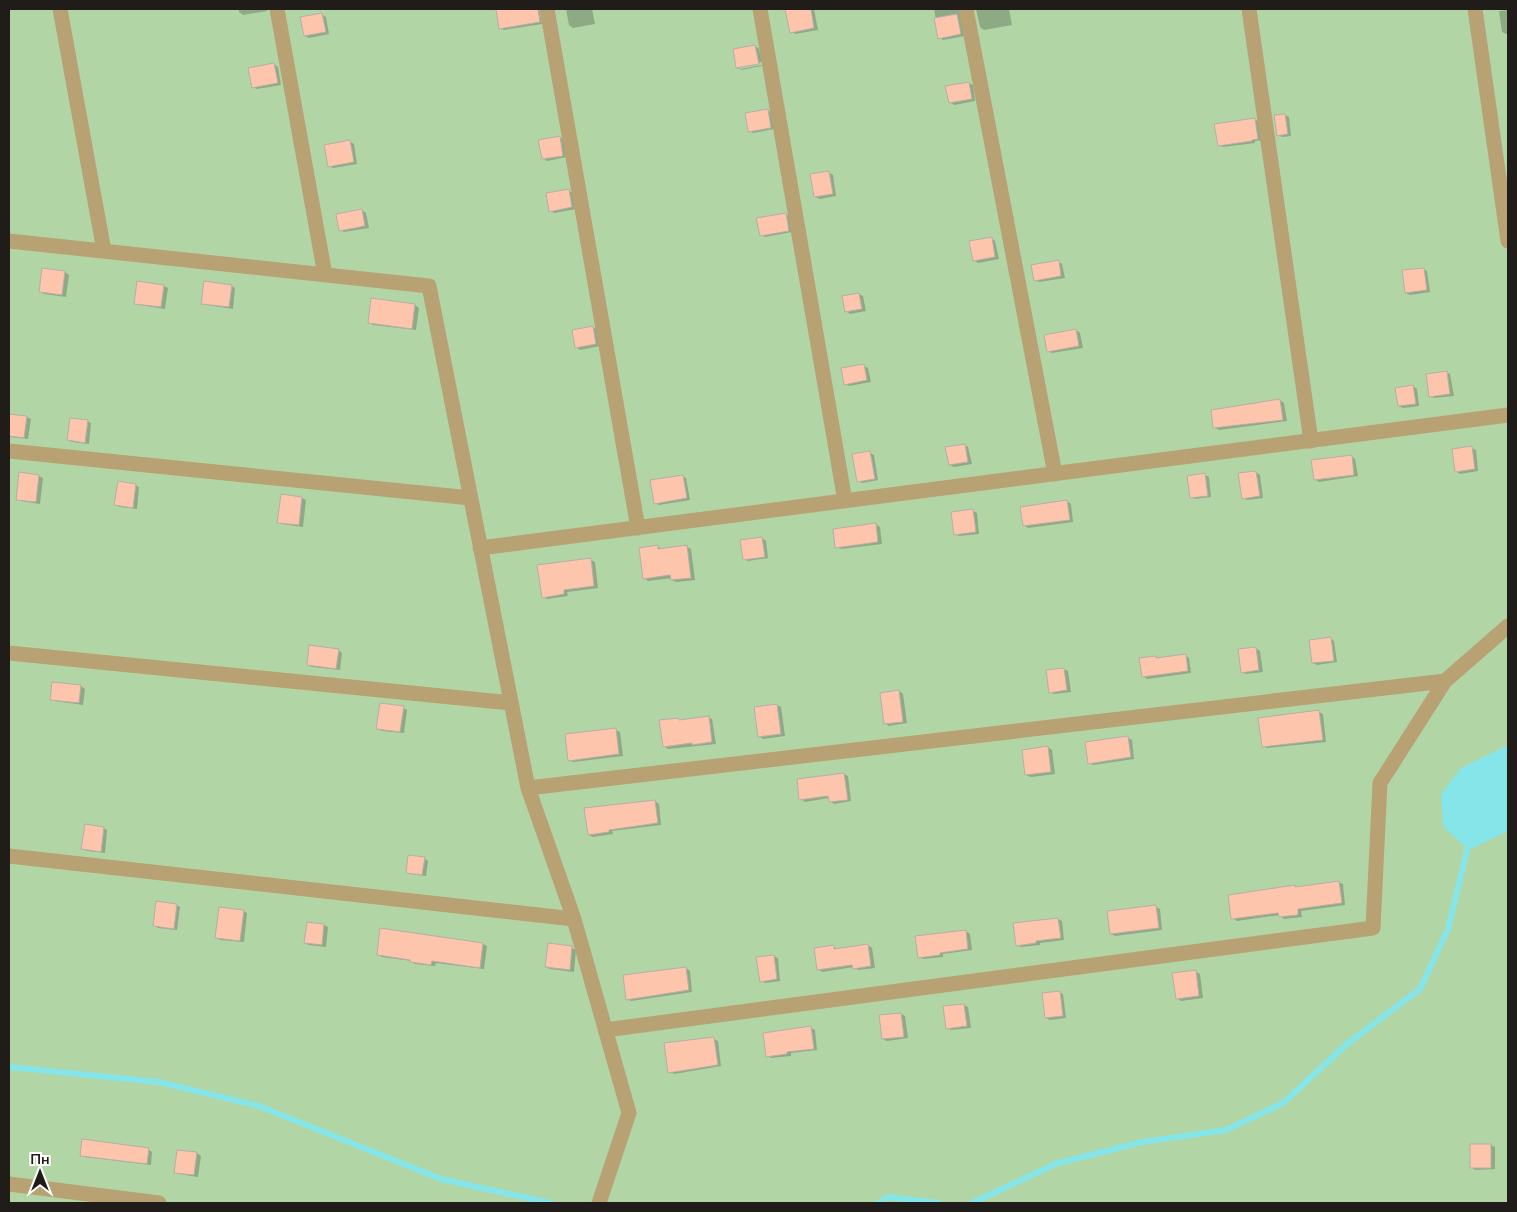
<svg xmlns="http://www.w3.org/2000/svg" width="1517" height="1212" font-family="Mulish,sans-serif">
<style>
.green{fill:#b2d5a6}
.water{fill:#86e5e8}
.shadow{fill:#0003}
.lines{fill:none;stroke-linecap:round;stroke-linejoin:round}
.stream{stroke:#86e5e8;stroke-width:6}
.building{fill:#fcc5ac;stroke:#b8ada9}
.minor{stroke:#b8a273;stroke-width:15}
</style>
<rect width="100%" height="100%" fill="#f9f1e9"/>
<path class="green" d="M9,9H1508V1203H9Z"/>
<path class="water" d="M1508,745V831L1475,847L1467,849L1443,826L1441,794L1461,768Z"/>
<path class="shadow" d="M239,9H266L267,11L243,15L239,12Z
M497,9H539L542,24L504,30L500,28Z
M566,9H592L595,24L573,28L569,25Z
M787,9H814L818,30L795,34L791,32Z
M934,9H961L965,36L943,40L939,38Z
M976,9H1009L1012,25L984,30L980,27Z
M1508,10V34H1506L1502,32L1499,11Z
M322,15L326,17L329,34L309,38L305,36Z
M755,46L759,49L762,62L739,67V69L737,68Z
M274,64L278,67L281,85L257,89L253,87Z
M762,65V66L741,70L740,69Z
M969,83L973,85L975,101L954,105L950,102Z
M768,110L772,113L774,129L753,133L749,131Z
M1285,115L1289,117L1291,136L1282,137L1278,135Z
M1255,119L1259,122L1262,140L1255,141V143L1223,147L1219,145Z
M559,137L564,139L567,157L547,161L543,158Z
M349,141L354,144L357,164L333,168L329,166Z
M828,172L833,175L836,196L820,199L815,197Z
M569,191L573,193L576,209L554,213L550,211Z
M362,210L366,213L369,228L344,232L340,230Z
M786,214L790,217L792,232L765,237L761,235Z
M991,238L995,241L999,259L978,263L974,260Z
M1058,261L1062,264L1065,278L1039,282L1035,280Z
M43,269L65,272L69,275L66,297L44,294L40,292Z
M1423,269L1427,271L1430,292L1410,295L1406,293Z
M164,286L168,288L165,309L140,305L136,303Z
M231,286L235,288L233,309L207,305L203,303Z
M859,294L863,296L866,311L850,314L846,311Z
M415,305L419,308L416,330L373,325L369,322Z
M593,327L597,330L600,346L580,350L576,347Z
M1076,330L1080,333L1083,348L1052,353L1048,351Z
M864,366L868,368L871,382L849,386L845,384Z
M1446,372L1450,374L1454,396L1434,398L1430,396Z
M1413,386L1417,389L1419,406L1403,408L1399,406Z
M1280,400L1284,403L1287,421L1219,430L1214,427Z
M9,415L27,417L31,419L28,439L9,437Z
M87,421L91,423L89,444L72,442L68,440Z
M964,445L968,447L972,464L954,467L950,465Z
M1472,448L1476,450L1478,471L1460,474L1456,471Z
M870,453L874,455L878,480L862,483L858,481Z
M1351,456L1355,459L1358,476L1319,482L1315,479Z
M1256,472L1260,475L1263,498L1247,500L1243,498Z
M1205,475L1209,477L1211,497L1195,499L1191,497Z
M39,476L43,478L40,504L21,501L17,499Z
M682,476L686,478L690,500L659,505L655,503Z
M135,485L139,487L137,509L120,507L116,505Z
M282,496L302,498L306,500L303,527L282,524L278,522Z
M1067,501L1071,504L1073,522L1028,528L1024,525Z
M973,511L977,513L979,534L959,536L955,534Z
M876,524L880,527L882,544L841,549L837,547Z
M762,538L766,541L768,558L748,561L744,559Z
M686,546L691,549L695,580L676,582L672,580V578L648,581L644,578L658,547L663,549Z
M591,560L595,562L598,588L567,592L568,596L547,599L543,597Z
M1330,638L1334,641L1337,662L1317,665L1313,663Z
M1256,648L1260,651L1263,672L1246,674L1242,672Z
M338,650L342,653L340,670L312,667L308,665Z
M1185,655L1189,658L1191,673L1147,679L1143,676L1156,657L1159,659Z
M1064,669L1068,671L1071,692L1054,694L1050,692Z
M81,686L85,689L83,705L55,701L51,699Z
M899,691L903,694L907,723L889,726L885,723Z
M777,705L781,707L785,736L763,739L759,736Z
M403,708L407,710L404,733L382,731L378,728Z
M1319,712L1323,714L1326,742L1267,748L1263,746Z
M708,717L712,719L716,744L668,749L664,746L678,719L680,721Z
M616,730L620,732L623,756L573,762L569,760Z
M1128,738L1132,740L1134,759L1093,765L1089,763Z
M1048,747L1052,750L1055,774L1031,777L1026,775Z
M844,774L848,776L851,801L834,804L830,801L829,798L805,802L801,799Z
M655,801L659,804L661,825L612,831L613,834L593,837L589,835Z
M103,828L107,830L105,853L87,851L83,848Z
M424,858L428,861L426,876L411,874L407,872Z
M1339,882L1343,884L1345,905L1301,911L1302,917L1284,919L1280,915L1237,921L1233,918L1294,886L1296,888Z
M176,905L180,907L177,930L158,928L154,925Z
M1156,907L1160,909L1162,930L1115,936L1111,934Z
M243,911L247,913L244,942L220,940L216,937Z
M1058,919L1062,921L1064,940L1040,943V945L1021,947L1017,945Z
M308,923L324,925L328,927L326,947L309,945L305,943Z
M381,929L483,944L487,946L484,969L436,963L435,966L415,964L412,961L382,957L378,955Z
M966,931L970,934L972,950L943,954V957L923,959L919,957Z
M868,945L872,948L875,968L858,970L854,967L822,972L818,969L833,947L838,949Z
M572,948L576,950L574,972L550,969L546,967Z
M773,956L778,958L780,981L765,983L761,981Z
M686,968L690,971L692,992L631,1001L627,999Z
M1195,971L1200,974L1203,998L1181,1001L1177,998Z
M1059,992L1063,994L1066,1018L1050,1020L1046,1018Z
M964,1005L968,1007L971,1028L951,1030L947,1028L944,1007Z
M901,1014L905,1016L908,1038L887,1041L883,1039Z
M811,1028L815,1030L817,1050L791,1053V1056L771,1058L767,1056Z
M714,1039L718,1041L721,1066L674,1074L670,1072Z
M1491,1145L1495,1147V1169L1475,1170L1471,1167Z
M148,1149L152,1152L151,1165L85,1157L81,1155Z
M178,1151L197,1153L201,1156L198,1177L179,1174L175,1172Z"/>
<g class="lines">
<path class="stream" d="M9,1067L159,1082L259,1106L441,1179L551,1203
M878,1203L888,1197L939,1203
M972,1203L1058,1163L1142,1142L1226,1130L1283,1103L1347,1044L1420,989L1448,929L1469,842"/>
</g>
<path class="building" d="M496,9H538L540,22L499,29Z
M785,9H811L814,28L790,33Z
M322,13L326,32L304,36L300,17Z
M957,14L961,34L938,39L934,18Z
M755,45L759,64L736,68L733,49Z
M274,63L278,83L252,88L248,68Z
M969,82L972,99L949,103L945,86Z
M768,109L771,128L748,132L745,113Z
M1285,114L1288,134L1277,136L1274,115Z
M1255,118L1258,139L1252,140V141L1218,146L1214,124Z
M560,136L563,156L542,159L538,140Z
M350,140L354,162L328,167L324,145Z
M829,171L833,194L814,197L810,174Z
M569,189L572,207L549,212L546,193Z
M362,209L365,226L339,231L336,214Z
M786,213L789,231L760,236L756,218Z
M992,237L995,257L973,261L969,241Z
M1059,260L1061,276L1034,281L1031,265Z
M42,268L65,271L62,295L39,292Z
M1424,268L1427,290L1405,293L1402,270Z
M137,281L164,285L161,307L134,304Z
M204,281L232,285L229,307L201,304Z
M859,293L862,309L845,312L842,296Z
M371,298L415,304L412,329L368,323Z
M593,326L596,344L575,348L572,330Z
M1076,329L1079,346L1047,352L1044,335Z
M864,364L867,380L844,385L841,368Z
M1447,371L1450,394L1429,397L1426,374Z
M1413,385L1416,404L1398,406L1395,388Z
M1280,399L1283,420L1213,428L1211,410Z
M9,414L27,416L24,438L9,436Z
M70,418L88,420L85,443L67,440Z
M965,444L968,462L949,465L945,447Z
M1472,446L1475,469L1455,472L1452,449Z
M870,451L875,479L857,482L852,454Z
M1352,455L1354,475L1314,480L1311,460Z
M1256,471L1260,496L1242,499L1238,473Z
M19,472L39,475L36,502L16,500Z
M1205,473L1208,496L1190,498L1187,476Z
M683,475L687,498L654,504L650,480Z
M118,481L136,484L133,508L114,505Z
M281,494L302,497L299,525L277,523Z
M1067,500L1070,520L1023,526L1020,507Z
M973,509L976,532L954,535L951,512Z
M876,523L878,542L835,548L833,529Z
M762,537L765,557L743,560L740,540Z
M658,545V549L687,545L691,578L671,580L670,575L643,579L639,548Z
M591,558L594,586L564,590V594L542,598L537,565Z
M1331,637L1334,661L1312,663L1309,640Z
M309,645L339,649L336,669L307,665Z
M1256,647L1259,670L1241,673L1238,649Z
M1186,654L1188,671L1142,677L1139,658L1156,656V658Z
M1064,668L1067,690L1049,693L1046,670Z
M52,682L81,685L79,703L50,700Z
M899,690L903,722L884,724L880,693Z
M380,703L404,706L400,732L376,729Z
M777,704L781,734L758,737L754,707Z
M1319,710L1323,740L1262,747L1258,718Z
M709,716L712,742L692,745V743L663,747L659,720L678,718L679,720Z
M616,728L619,754L568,761L565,734Z
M1128,736L1131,757L1088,764L1085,742Z
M1048,746L1051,772L1025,775L1022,750Z
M844,773L848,800L829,802L828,796L799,800L797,779Z
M655,800L658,823L609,830V832L588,835L584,808Z
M85,824L104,827L101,852L81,849Z
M408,855L425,857L422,875L406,873Z
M1339,881L1342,903L1298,909V915L1279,917L1278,913L1231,919L1228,895L1295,885V887Z
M156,901L177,904L174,929L153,926Z
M1156,905L1159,928L1110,934L1107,911Z
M219,907L244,910L240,941L215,938Z
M1058,918L1061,938L1036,941V943L1016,946L1013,923Z
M307,922L324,924L322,945L304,943Z
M380,928L483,943L480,968L432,961L431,965L410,962V960L377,955Z
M966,930L968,949L940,953V955L918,958L915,936Z
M548,943L572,946L570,970L545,967Z
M868,944L871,966L853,969L852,965L817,970L814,948L834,945V949Z
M774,955L777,979L760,982L756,957Z
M686,967L689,990L626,1000L623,975Z
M1196,970L1199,996L1176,999L1172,973Z
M1060,991L1063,1016L1045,1018L1042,993Z
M964,1004L967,1026L946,1029L943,1006Z
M901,1013L904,1037L882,1039L879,1015Z
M811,1026L814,1049L787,1052V1054L766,1057L763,1033Z
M714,1037L718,1065L668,1073L664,1043Z
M82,1139L149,1148L147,1164L80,1156Z
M1470,1144H1491V1168H1470Z
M177,1150L197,1152L194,1175L174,1173Z"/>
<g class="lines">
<path class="minor" d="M60,9L104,251
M277,9L325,275
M547,9L638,528
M760,9L845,501
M966,9L1055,474
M1249,9L1311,441
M1475,9L1508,241
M9,241L429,286L528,788L574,919L629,1113L599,1203
M9,451L471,498
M480,548L1508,415
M9,653L511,703
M528,788L1445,681
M9,856L574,919
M605,1030L1373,928L1380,783L1445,681L1508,626
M9,1184L159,1203"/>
</g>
<rect width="1517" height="1212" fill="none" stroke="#1f1c19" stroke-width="20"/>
<g transform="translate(40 1172)" stroke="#ffffff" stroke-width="4" paint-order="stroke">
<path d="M0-4L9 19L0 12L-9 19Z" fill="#1f1c19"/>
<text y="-8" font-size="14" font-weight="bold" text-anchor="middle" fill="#1f1c19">Пн</text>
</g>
</svg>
